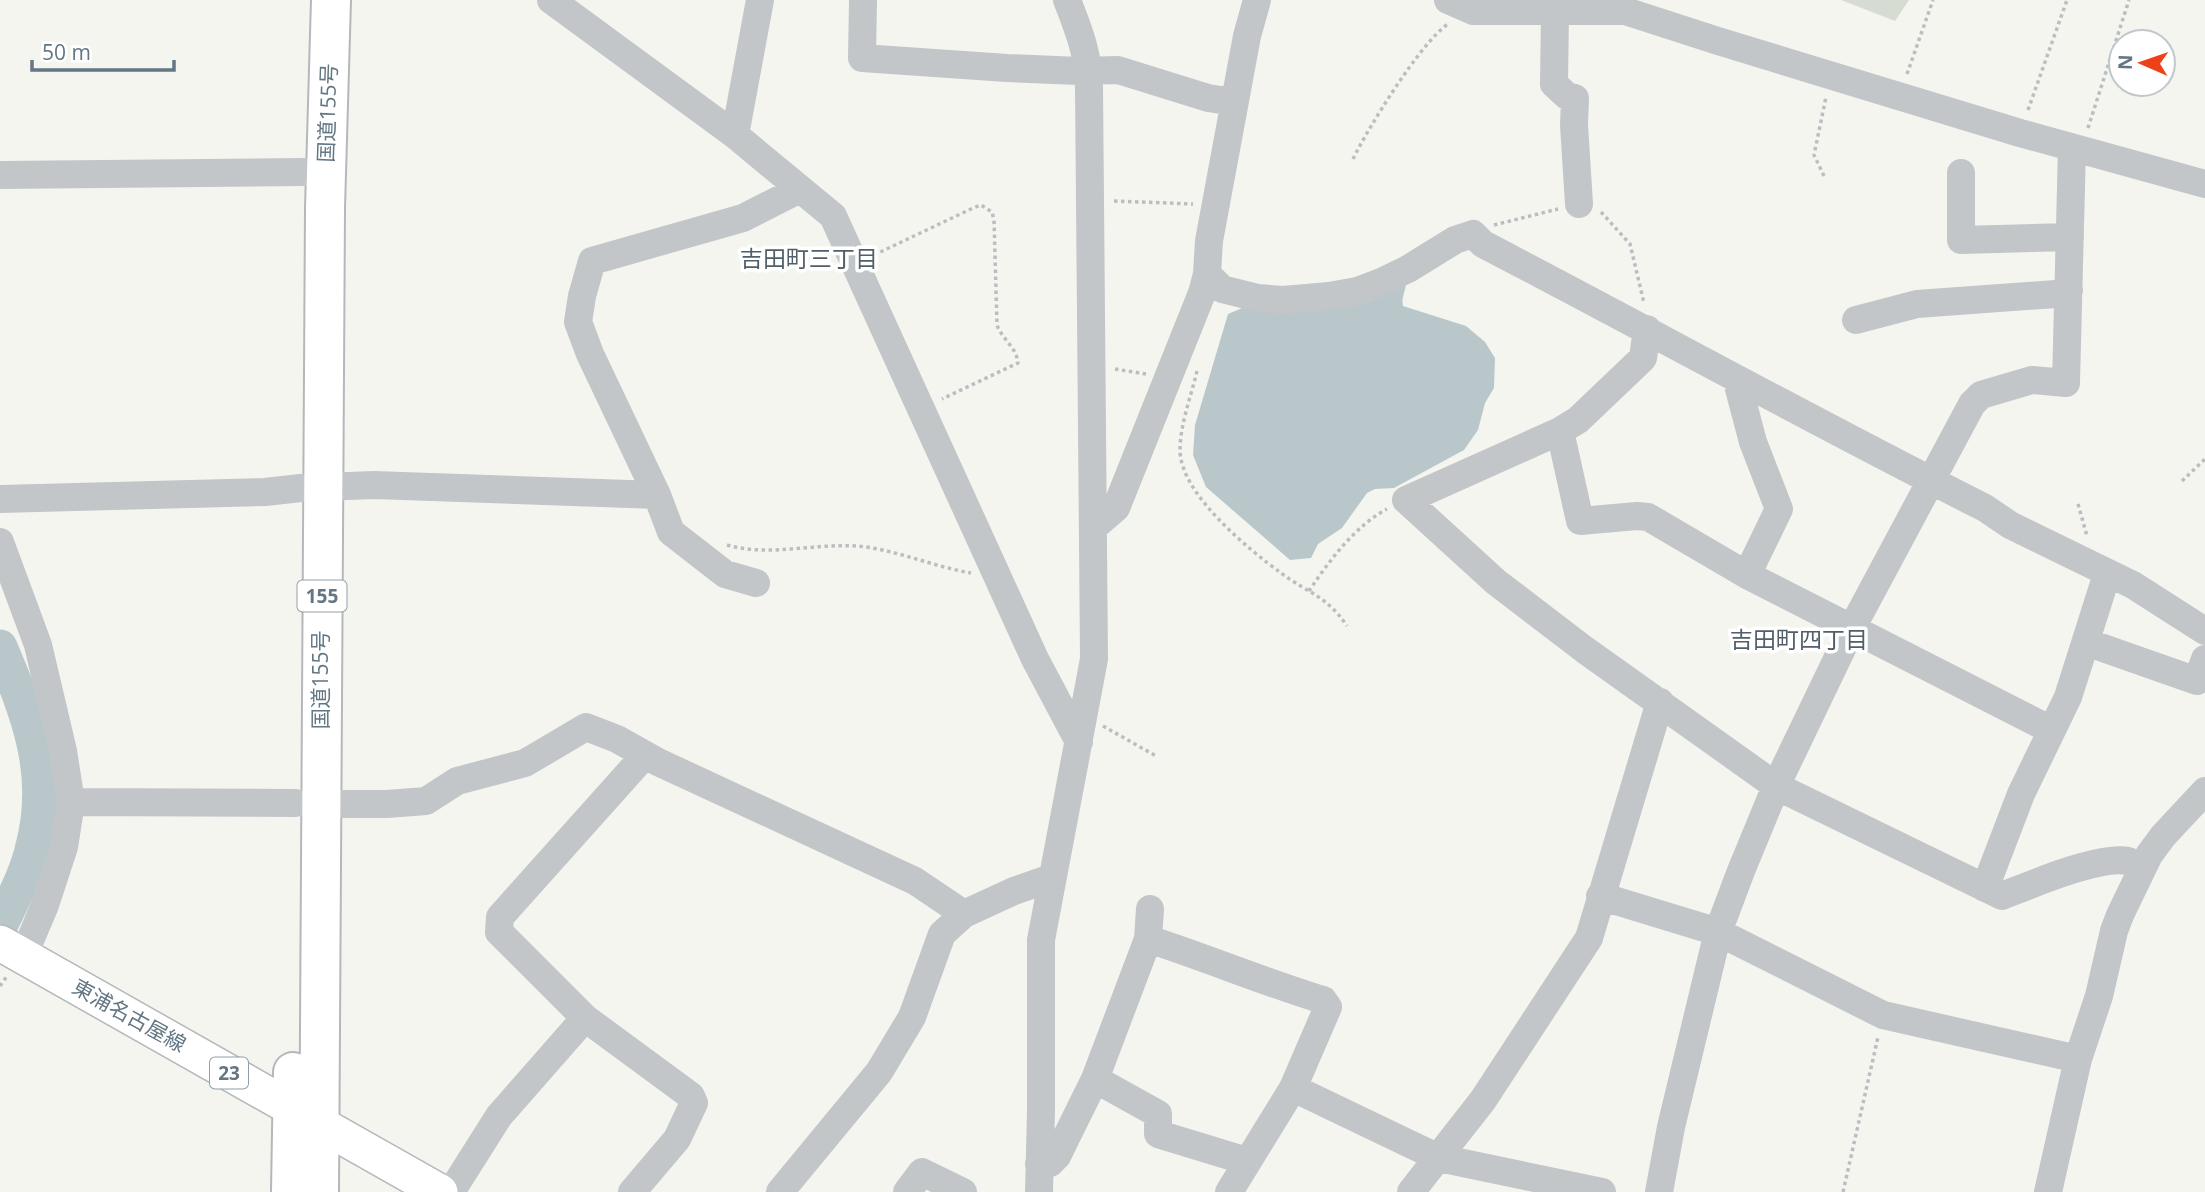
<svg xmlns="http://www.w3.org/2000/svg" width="2205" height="1192" font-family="'Open Sans','Noto Sans JP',sans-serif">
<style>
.green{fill:#d6dcd1}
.water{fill:#b9c7cb}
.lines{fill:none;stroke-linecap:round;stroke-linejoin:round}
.river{stroke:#b9c7cb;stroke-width:35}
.major-casing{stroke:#b3b8bb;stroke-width:38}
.highway-casing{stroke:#b4b8bb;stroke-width:42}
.path{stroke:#bbbec0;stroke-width:3.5;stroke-dasharray:3.5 3.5;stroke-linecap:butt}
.minor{stroke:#c2c6c9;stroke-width:28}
.major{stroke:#fff;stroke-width:35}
.highway{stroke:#fff;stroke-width:38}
.labels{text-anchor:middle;stroke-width:7;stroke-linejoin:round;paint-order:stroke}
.shield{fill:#fff;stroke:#919fa8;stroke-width:2}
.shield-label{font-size:19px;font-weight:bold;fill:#627683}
.street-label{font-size:21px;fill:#627683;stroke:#fff}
.neighbourhood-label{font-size:23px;fill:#505f68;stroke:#fff}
</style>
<rect width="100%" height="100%" fill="#f5f5f0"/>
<path class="green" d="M1841,0H1909L1895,21Z"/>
<path class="water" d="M1406,282C1406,291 1401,297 1403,306L1466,326L1485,342L1495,358L1494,388L1485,403L1478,430L1464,450L1394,488L1375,489L1367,493L1342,528L1318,544L1311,558L1290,560L1206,487L1193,455L1195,425L1228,314L1247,306L1310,308L1370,301Z"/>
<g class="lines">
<path class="river" d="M0,647C28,713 52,773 33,846C27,874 12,901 0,926"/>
<defs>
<path id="major" d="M0,943L440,1192"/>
<path id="highway" d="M291,1192L293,1072
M319,1192L325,208L331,0"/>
</defs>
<use href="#major" class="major-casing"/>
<use href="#highway" class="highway-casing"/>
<path class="path" d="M1907,74L1933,0
M2028,110L2067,0
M2088,128L2129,0
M1353,159C1368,128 1421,42 1448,24
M1824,176L1814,155L1826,97
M1114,201L1193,204
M1601,212L1630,244L1644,303
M1494,225L1558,209
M874,255L973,208L981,205L992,212L994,220L997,325C1002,339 1017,348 1018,363L942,399
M1115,369L1146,374
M1197,371C1191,397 1180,424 1180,451C1181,494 1248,549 1281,573C1308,593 1327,596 1347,626
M2182,481L2205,459
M2078,504L2087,536
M727,545C772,558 820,541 866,547C901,552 936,567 971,573
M1309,591C1329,561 1355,526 1387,509
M1103,726L1156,756
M0,986L7,976
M1843,1192L1878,1037"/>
<path class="minor" d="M551,0L735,135L833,216L1035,659L1079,742
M863,0L862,58L1007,68L1079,71L1118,70L1208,98L1234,102
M1257,0L1247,36L1209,241L1207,274L1222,289L1258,298L1283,300L1329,296L1357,291L1381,282L1408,269L1455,240L1473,234L1483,244C1650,331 1816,423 1985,508L2010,525L2133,585L2205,631
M1448,0L1473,11H1625L1718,41L2020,133L2205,184
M1555,11L1554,84L1567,96L1575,98L1574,125L1579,204
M735,135L760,0
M1961,173V240L2070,237
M0,175L304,172
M1856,320L1917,304L2056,294L2069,290
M1647,329L1643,358L1578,420L1560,431L1406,500L1496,582L1585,650L1776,786L2002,896C2030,885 2100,855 2128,861C2132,862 2138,866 2142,868
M1742,382L1739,389L1753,442L1779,509L1747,575
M1560,431L1580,521L1637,516L1648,517L1747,575L2051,730
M323,487L374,485L657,495
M0,499L265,492L301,488
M1094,527L1116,508L1202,293L1207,274
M0,542L38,645L63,751L71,802L64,847L45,905L23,957
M756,583L725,574L671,532L657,495L590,354L578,322L582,296L592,261L743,218L800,189
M2086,642L2197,681L2205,659
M71,802L295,803
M320,804H387L426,801L457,781L525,763L586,727L617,739L658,762L915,881L964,914
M1985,888L2021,794L2068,697L2107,574
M1600,896L1718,932L1883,1015L2078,1059
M1150,909L1148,939C1207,958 1264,982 1323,1000L1328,1007L1293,1088L1229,1192
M1095,1079L1158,1114V1134L1240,1159L1246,1163
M1293,1088L1439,1158L1602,1192
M1039,1164L1050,1163L1057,1156L1095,1079L1148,939
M451,1192L499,1116L585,1018
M632,1192L677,1139L694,1103L691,1096L585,1018L499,932L500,917L645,755
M780,1192L879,1072L912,1017L942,934L964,914L1014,891L1051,878
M907,1192L922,1172L963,1192
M1039,1192L1041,1111V940L1094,659L1089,86C1088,53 1079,31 1067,0
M1411,1192L1483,1100L1589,938L1660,702
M1659,1192L1671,1127L1718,932L1741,871L1776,786L1852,628L1972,404L1981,395L2032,380L2066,383L2072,148
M2048,1192L2078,1059L2099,996L2114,931L2120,915L2149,855L2163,836L2205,791"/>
<use href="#major" class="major"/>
<use href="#highway" class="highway"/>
</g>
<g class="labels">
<g class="shield">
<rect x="297.5" y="580.5" width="49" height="31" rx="5"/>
<rect x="210" y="1057.5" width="38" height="31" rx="5"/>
</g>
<g class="shield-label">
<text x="322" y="603">155</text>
<text x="229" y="1080">23</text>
</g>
<g class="street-label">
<text transform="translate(328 113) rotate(-88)" y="7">国道155号</text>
<text transform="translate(321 680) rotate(-90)" y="7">国道155号</text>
<text transform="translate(129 1016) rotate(29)" y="7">東浦名古屋線</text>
</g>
<g class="neighbourhood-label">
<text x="809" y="267">吉田町三丁目</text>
<text x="1799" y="648">吉田町四丁目</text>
</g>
</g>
<g transform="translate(2142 63) rotate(272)"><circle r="33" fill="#ffffff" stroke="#c0c8cd" stroke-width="2"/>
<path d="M0-5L12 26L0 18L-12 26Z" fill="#ed4119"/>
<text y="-10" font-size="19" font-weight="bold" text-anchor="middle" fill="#627683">N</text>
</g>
<path d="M32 60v10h142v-10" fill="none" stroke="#627683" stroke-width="3.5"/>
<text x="42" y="60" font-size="21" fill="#627683" stroke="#ffffff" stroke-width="5" paint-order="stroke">50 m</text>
</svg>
